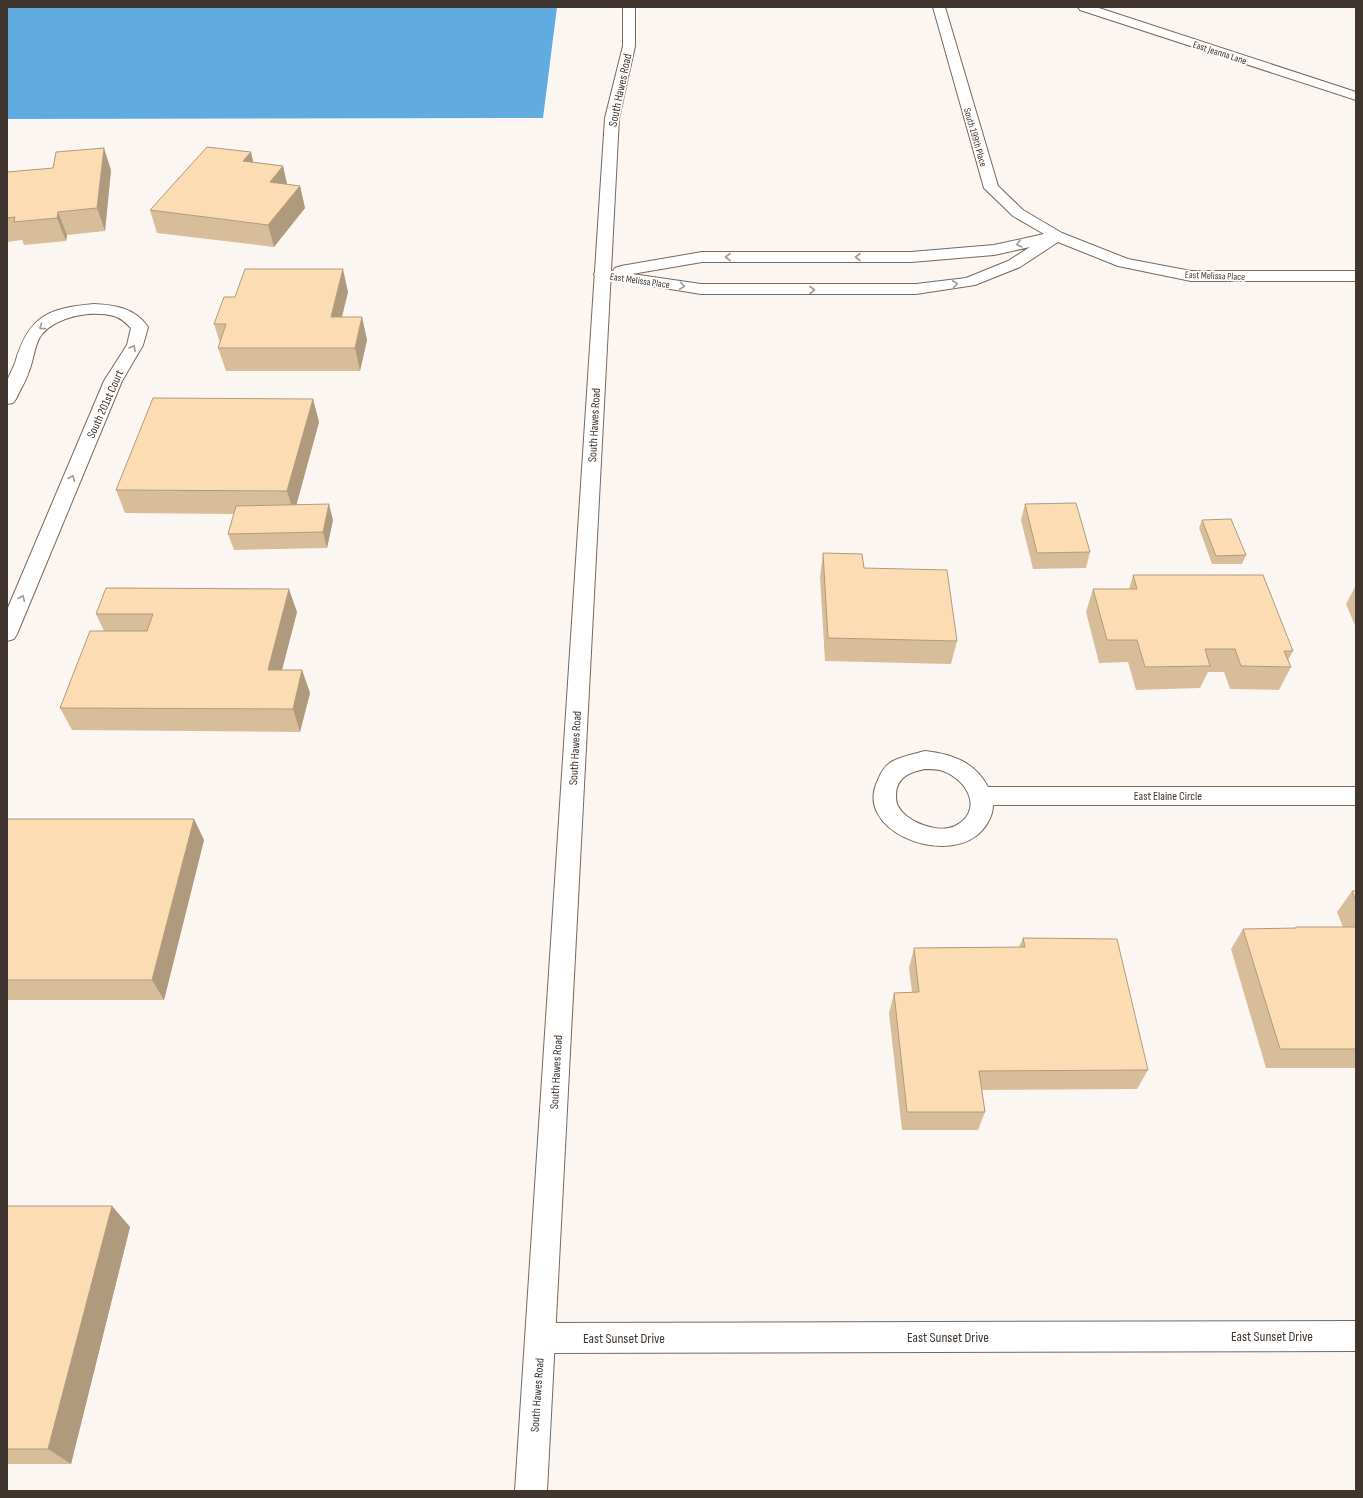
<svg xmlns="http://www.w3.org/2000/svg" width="1363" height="1498" font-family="'Sofia Sans Condensed',sans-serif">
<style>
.water{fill:#60abdf}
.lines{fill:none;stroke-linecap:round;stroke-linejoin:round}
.minor-casing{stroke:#7d6656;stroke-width:2}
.major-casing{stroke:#7d6656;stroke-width:2}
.minor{fill:#fff;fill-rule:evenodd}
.major{fill:#fff;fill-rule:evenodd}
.wall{fill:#d8bd9a}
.shaded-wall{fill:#b09a7d}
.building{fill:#fbdcb3;stroke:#b09a7d}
.oneway{stroke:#9f9a96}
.labels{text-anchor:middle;stroke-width:3.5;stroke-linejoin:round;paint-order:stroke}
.far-street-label{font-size:10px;fill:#3f352e;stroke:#fff}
.street-label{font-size:12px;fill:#3f352e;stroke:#fff}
.near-street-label{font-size:14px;fill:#3f352e;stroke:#fff}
</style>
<rect width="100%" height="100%" fill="#fcf6f2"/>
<path class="water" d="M7,7H557L543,118L7,119Z"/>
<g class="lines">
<defs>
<path id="minor" d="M933,7H945L998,186L1023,210L1062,233L1128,259L1191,271H1356V281H1191L1118,266L1058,242L1020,267L975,285L916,294H701L596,277L594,274L596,271L602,269L613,271L615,268L621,266L702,252H911L994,245L1044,234L1013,216L984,188ZM1030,247L1008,261L966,278L916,284H701L632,274L702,262H911L994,255Z
M1078,7H1096L1356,92V100L1080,10Z
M94,304C115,305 135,308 148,327L143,345L122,381L17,634L14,639L7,641V610L104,381L127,345L131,328C126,323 121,318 114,316C92,310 58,316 42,334C34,344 34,360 29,371C26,381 20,390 16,399L13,403L7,404C7,397 6,390 7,383C8,376 13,369 15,363C28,317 47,308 94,304Z
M925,751C952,754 975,762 988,787H1356V805H993C993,817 985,829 976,836C939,864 853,829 878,780C881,772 885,765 893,761C903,756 914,754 925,751ZM925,769C931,769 938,769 943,771C968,780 984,811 955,826C938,834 906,822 898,806C896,803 896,798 896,794C897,777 910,772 925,769Z
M1356,1321V1351L541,1353L531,1348L526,1338L531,1328L541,1323Z"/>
<path id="major" d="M623,7H635V46L619,118L547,1491H515L605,118L623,46Z"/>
</defs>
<use href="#minor" class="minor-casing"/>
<use href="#major" class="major-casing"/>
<use href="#minor" class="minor"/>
<use href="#major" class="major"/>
</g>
<path class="wall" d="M251,152L253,162L283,166L287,184L300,186L305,208L274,247L157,233L150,210Z
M111,170L105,231L67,235L66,241L24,245L22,240L7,242V172Z
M348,292L342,317H362L367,340L360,371H226L218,348L220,343L214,324L235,297Z
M313,399L319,422L296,505L333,520L327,548L234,550L228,534L234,514L125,513L116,490Z
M1025,504L1090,552L1086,568L1033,569L1021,520Z
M1202,520L1246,555L1242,564H1212L1199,528Z
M823,553L864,568L957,641L951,664L825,661L820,577Z
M1133,575L1293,651L1288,660L1291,667L1279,690L1230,689L1224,672H1208L1200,688L1136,690L1128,662L1099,663L1086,612L1093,589H1129Z
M1356,585V628L1346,604Z
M297,612L282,670H302L310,693L300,732L72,730L60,708L104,631L96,614Z
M7,819H194L204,840L164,1000H7Z
M1352,891L1356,902V1068H1266L1231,949L1243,929L1295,928L1296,927H1343L1337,912Z
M1023,938L1148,1070L1137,1089L982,1090L985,1112L978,1130H902L889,1013L894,993L912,992L909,968L914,948L1019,947Z
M7,1206H112L130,1227L71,1464H7Z"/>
<path class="shaded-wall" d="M104,148L111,170L105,231L97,208Z
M251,152L256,175L243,161Z
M283,166L288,189L270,182Z
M300,186L305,208L274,247L268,225Z
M58,212L67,235L66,241L57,218Z
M343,269L348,292L336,340L331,317Z
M362,317L367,340L360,371L355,348Z
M313,399L319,422L294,514L287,491Z
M329,504L333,520L327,548L323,532Z
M289,589L297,612L276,693L268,670Z
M302,670L310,693L300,732L293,709Z
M194,819L204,840L164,1000L152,980Z
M112,1206L130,1227L71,1464L48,1449Z"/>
<path class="building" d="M207,147L251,152L243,161L283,166L270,182L300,186L268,225L150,210Z
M104,148L97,208L58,212L57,218L14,222L15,217L7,218V172L53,168L56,152Z
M245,269H343L331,317H362L355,348H218L226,324H214L224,297H235Z
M153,398L313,399L287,491L116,490Z
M1076,503L1090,552L1037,553L1025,504Z
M329,504L323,532L228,534L236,506Z
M1231,519L1246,555L1216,556L1202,520Z
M823,553L862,554L864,568L947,570L957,641L828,638Z
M1133,575H1263L1293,651H1284L1291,667L1241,666L1235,649H1205L1210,666L1145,667L1137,640H1107L1093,589H1137Z
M106,588L289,589L268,670H302L293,709L60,708L90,631H147L153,614H96Z
M7,819H194L152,980H7Z
M1352,891H1356V902Z
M1296,927H1356V1049H1280L1243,929L1296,928Z
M1023,938L1117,939L1148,1070L979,1071L985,1112H907L894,993L919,992L914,948L1025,947Z
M7,1206H112L48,1449H7Z"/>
<defs><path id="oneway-chevron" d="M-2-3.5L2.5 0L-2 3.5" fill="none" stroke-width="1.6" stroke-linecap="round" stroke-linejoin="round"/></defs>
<g class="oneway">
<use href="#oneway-chevron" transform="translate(1019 244) rotate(167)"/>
<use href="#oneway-chevron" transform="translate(728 257) rotate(-180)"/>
<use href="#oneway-chevron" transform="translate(858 257) rotate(-180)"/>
<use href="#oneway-chevron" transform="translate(955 284) rotate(-8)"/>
<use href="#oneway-chevron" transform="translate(682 286) rotate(8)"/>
<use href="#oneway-chevron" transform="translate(812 290)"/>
<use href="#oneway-chevron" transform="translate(42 327) rotate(143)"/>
<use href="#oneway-chevron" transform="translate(133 348) rotate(-61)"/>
<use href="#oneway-chevron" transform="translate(72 478) rotate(-67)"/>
<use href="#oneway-chevron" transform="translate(22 598) rotate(-67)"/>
</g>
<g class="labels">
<g class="far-street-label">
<text transform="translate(1220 52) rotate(18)" y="4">East Jeanna Lane</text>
<text transform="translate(976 137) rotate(74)" y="4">South 199th Place</text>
<text transform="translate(1215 275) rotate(2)" y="4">East Melissa Place</text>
<text transform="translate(640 280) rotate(8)" y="4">East Melissa Place</text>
</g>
<g class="street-label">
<text transform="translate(620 90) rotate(-78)" y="4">South Hawes Road</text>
<text transform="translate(105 404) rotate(-66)" y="4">South 201st Court</text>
<text transform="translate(594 425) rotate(-87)" y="4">South Hawes Road</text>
<text transform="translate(575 748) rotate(-87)" y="4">South Hawes Road</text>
<text x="1168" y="800">East Elaine Circle</text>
<text transform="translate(556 1072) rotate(-87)" y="4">South Hawes Road</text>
<text transform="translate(537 1395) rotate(-86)" y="4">South Hawes Road</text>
</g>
<g class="near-street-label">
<text x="1272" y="1341">East Sunset Drive</text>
<text x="948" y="1342">East Sunset Drive</text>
<text x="624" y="1343">East Sunset Drive</text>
</g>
</g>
<rect width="1363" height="1498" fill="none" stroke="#3f352e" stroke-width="16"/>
</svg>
